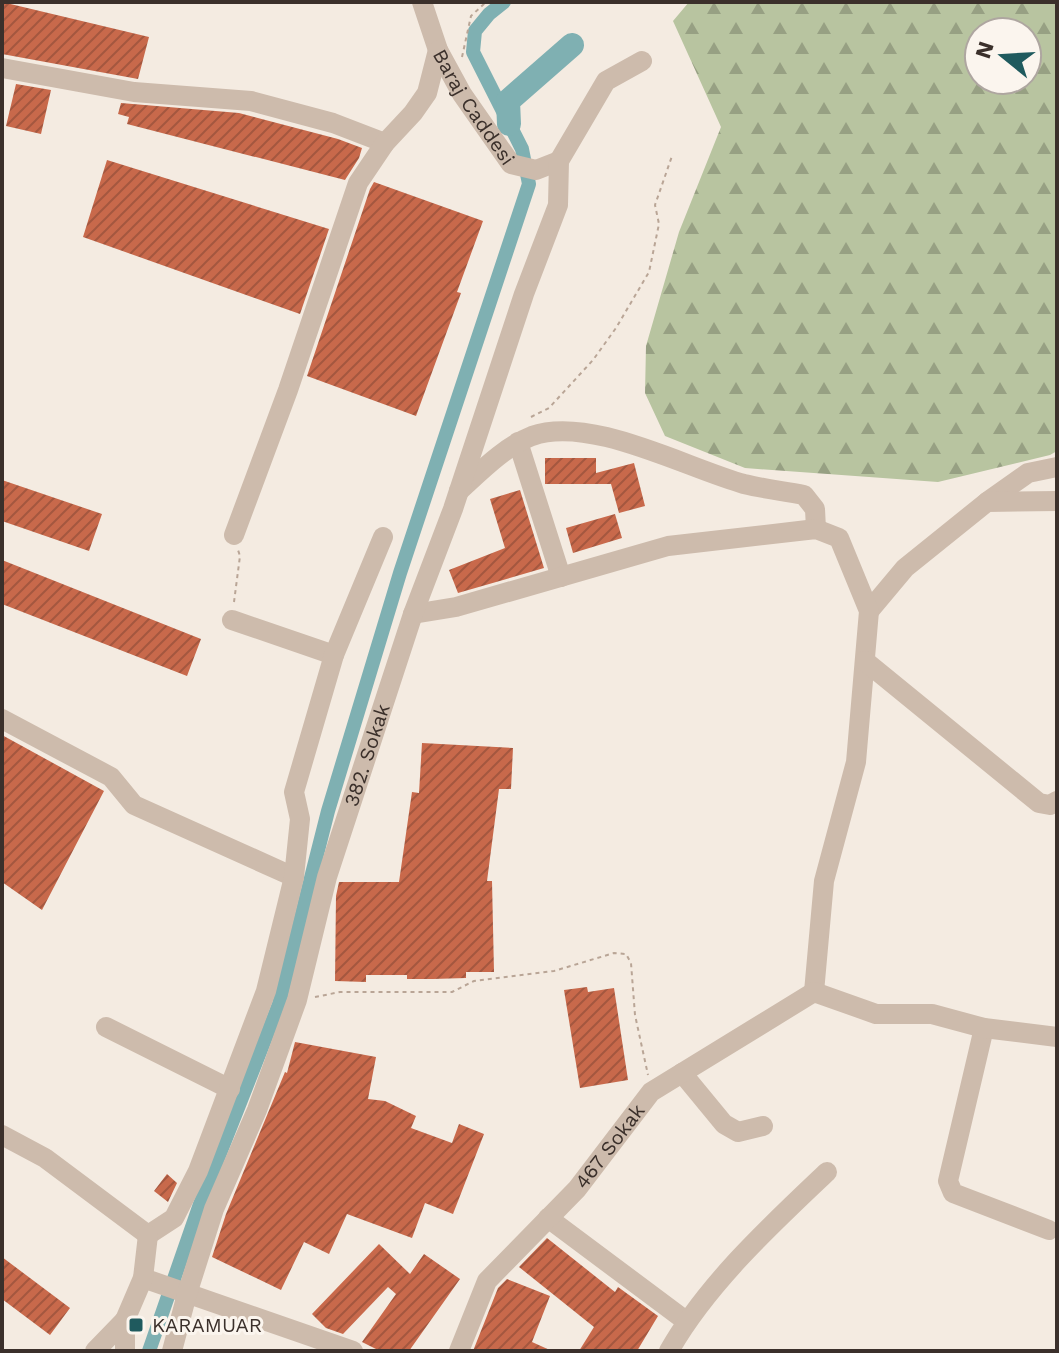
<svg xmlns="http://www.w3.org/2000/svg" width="1059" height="1353" font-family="'Work Sans',sans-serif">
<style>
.forest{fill:url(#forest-firs);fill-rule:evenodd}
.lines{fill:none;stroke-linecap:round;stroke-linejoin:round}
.canal{stroke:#7fb0b2;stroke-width:14}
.river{stroke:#7fb0b2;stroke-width:24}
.building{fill:url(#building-hatch)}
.path{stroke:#b9a596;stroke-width:2;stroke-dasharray:4 4;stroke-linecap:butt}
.minor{stroke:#cdbbac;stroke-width:20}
.poi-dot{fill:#1f5a5e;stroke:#fbf5ee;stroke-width:3}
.labels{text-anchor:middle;stroke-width:6;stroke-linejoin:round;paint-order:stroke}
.street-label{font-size:20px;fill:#3b302b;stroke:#fbf5ee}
.poi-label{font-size:20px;fill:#3b302b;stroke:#fbf5ee;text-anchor:start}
</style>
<defs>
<pattern id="forest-firs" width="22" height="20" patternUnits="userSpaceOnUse" patternTransform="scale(2)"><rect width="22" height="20" fill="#b8c4a0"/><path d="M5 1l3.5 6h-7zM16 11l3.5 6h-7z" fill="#97a083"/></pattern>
<pattern id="building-hatch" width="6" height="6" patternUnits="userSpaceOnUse" patternTransform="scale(2)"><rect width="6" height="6" fill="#c8694b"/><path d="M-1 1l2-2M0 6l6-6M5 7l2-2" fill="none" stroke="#a4573f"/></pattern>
</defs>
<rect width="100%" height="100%" fill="#f4ebe1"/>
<path class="forest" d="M689,2H1057V451L1050,455L938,482L745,468L665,436L645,393L646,346L679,232L721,127L673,21ZM979,32H1027V80H979Z"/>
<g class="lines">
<path class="canal" d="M149,1351L200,1204L279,1004L328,811L400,573L529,184L522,149L473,52L475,31L489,14L504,2"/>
<path class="river" d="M509,124L508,101L572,45"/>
</g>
<path class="building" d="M2,2L149,37L138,79L2,54Z
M16,84L51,90L41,134L6,126Z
M121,103L239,113L338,139L362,148L359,158L345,180L127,124L129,117L118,114Z
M107,160L329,229L300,314L83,237Z
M374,182L483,221L457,292L461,293L416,416L307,376L370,189Z
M545,458H596V473L634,463L645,506L619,513L611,484H545Z
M2,480L102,514L89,551L2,521Z
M520,490L544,568L458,593L449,570L505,548L490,499Z
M615,514L622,538L573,553L566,528Z
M2,560L201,639L187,676L2,604Z
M2,735L104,791L42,910L2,882Z
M422,743L513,748L511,789H499L487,881H492L494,972H466V978L433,979H407V975H366V982L335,981L336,896L339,882H399L412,792L419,793Z
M587,987L588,992L614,988L628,1080L580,1088L564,990Z
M295,1042L376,1057L368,1099L385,1101L416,1116L411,1128L452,1143L459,1124L484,1134L453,1214L425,1203L412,1238L347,1214L329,1254L304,1242L281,1290L212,1257L226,1214L285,1072L287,1073Z
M167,1174L177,1183L168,1202L154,1191Z
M547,1238L615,1292L618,1287L658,1316L637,1351H579L594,1327L519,1267Z
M379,1244L410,1274L424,1254L460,1279L409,1351H380L362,1342L396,1294L388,1287L343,1334L326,1328L312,1314Z
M2,1257L70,1308L50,1335L2,1299Z
M507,1279L550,1296L532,1342L552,1351H473L498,1288Z"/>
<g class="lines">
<path class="path" d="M462,57L471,16L486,2
M531,417L549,408L593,360L616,328L649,272L659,224L655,205L672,156
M234,602L240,556L238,550
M315,997L340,992H452L474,981L554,971L614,953L626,954L631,963L635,1015L648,1075"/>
<g class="minor">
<path id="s1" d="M422,2L438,50L462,94L511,164L536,170L559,161"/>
<path d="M2,68L134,92L251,101L333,123L385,143"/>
<path d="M518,442L561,577"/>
<path d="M459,491C481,471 504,447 532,436C590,415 686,468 744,484C764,489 784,491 804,495L815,509L816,529"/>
<path d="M987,502L1028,473L1057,467"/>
<path d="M234,535L288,390L358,183L385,143L413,113L427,93L438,50"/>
<path d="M869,611L905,568L987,502L1057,501"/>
<path d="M413,614L456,607L668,546L816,529L839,538L869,611L856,762L824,881L814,992"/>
<path d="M232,620L334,655"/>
<path d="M865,661L1039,803L1050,805L1057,801"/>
<path d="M2,719L111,777L134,805L294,877"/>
<path d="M106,1027L230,1089"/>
<path d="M984,1028L948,1181L953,1193L1049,1230"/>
<path d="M682,1073L724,1124L738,1132L763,1126"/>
<path d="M2,1135L45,1158L148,1235"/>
<path d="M548,1218L686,1321"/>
<path d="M148,1235L174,1218L198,1171L266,991L294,877L300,819L294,792L334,655L383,537"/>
<path d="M143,1278L353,1351"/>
<path d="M95,1351L125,1320"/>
<path d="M125,1351V1320L143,1278L148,1235"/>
<path id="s2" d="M172,1351L187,1294L214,1209L257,1110L297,1000L327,877L413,614L453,509L524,294L558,205L559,161L606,81L642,61"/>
<path id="s3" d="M459,1351L487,1281L577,1189L651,1092L814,992L876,1014H932L984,1028L1057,1037"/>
<path d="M669,1351C707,1284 771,1225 827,1172"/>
</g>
</g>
<rect class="poi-dot" x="128" y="1317" width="16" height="16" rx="4"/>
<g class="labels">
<g class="street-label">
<text dy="7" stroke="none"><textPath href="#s1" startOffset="118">Baraj Caddesi</textPath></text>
<text dy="7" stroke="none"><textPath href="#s2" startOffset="628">382. Sokak</textPath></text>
<text dy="7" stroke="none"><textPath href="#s3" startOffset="258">467 Sokak</textPath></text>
</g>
<g class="poi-label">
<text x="152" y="1332">KARAMUAR</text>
</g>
</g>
<rect width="1059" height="1353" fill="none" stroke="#3b302b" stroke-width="8"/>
<g transform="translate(1003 56) rotate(288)"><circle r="38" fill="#fbf5ee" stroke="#aea6a0" stroke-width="2"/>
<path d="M0-6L14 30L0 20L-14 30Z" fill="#1f5a5e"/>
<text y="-12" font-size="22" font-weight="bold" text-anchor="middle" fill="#3b302b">N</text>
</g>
</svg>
